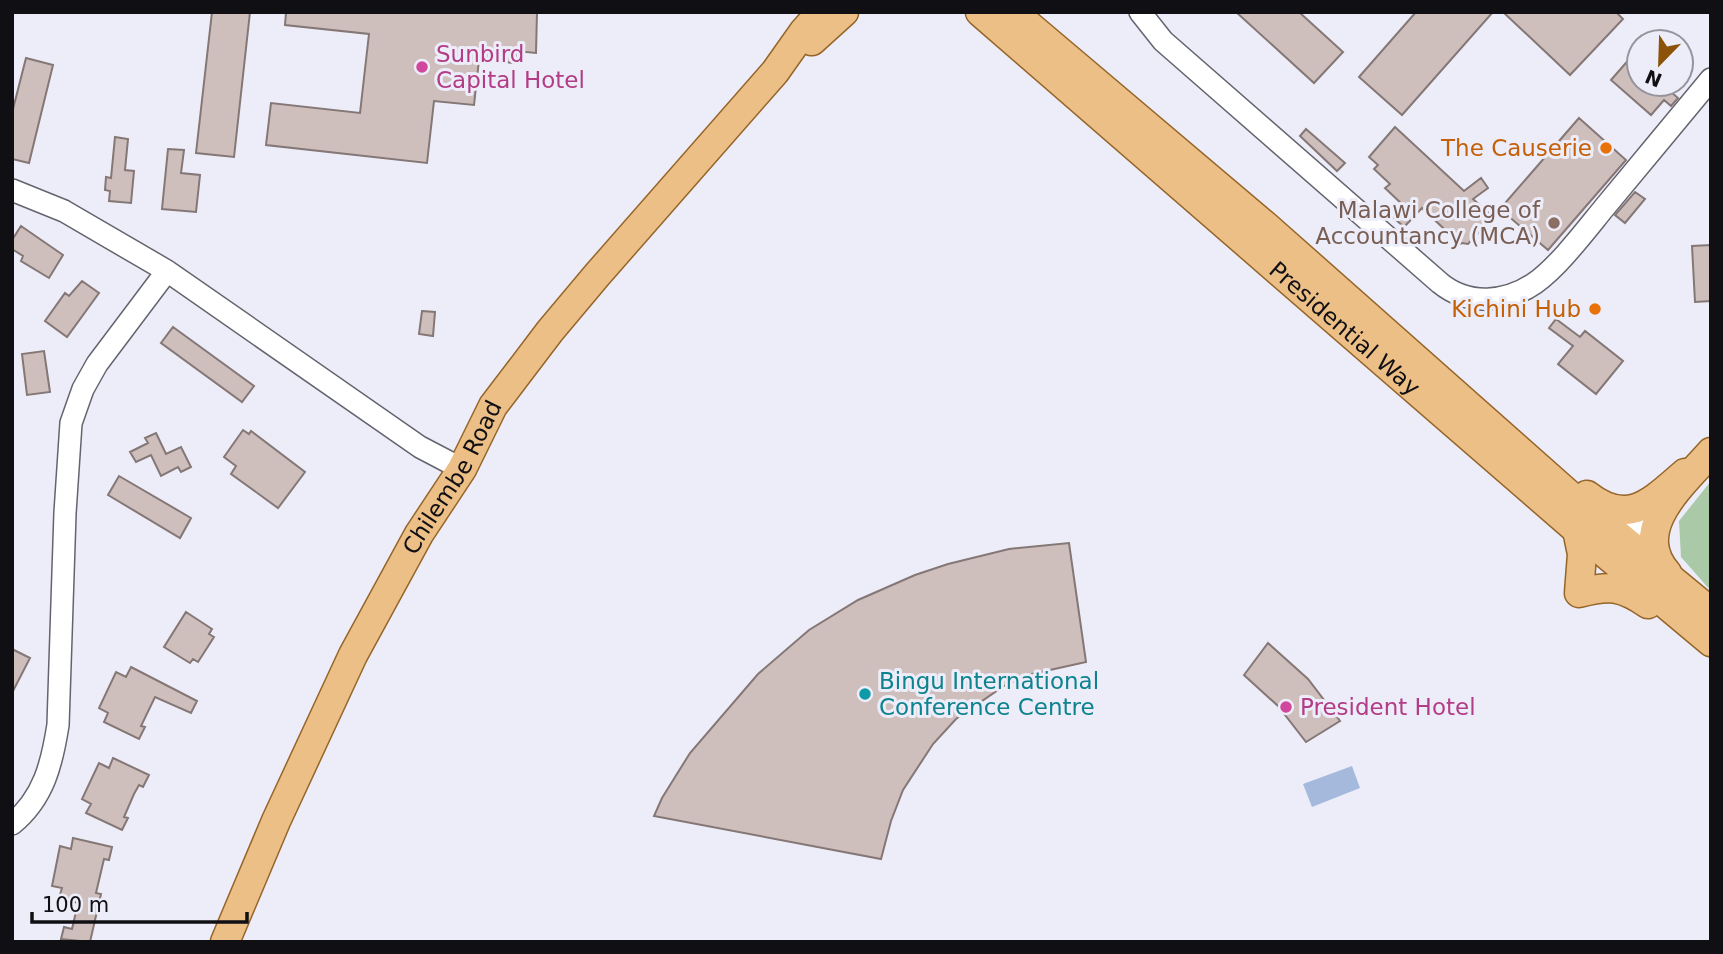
<svg xmlns="http://www.w3.org/2000/svg" width="1723" height="954" font-family="'DejaVu Sans',sans-serif">
<style>
.forest{fill:#aac9a7}
.water{fill:#a5b9dd}
.building{fill:#cebfbd;stroke:#847775;stroke-width:2}
.lines{fill:none;stroke-linecap:round;stroke-linejoin:round}
.minor-casing{stroke:#64646e;stroke-width:24}
.major-casing{stroke:#956529;stroke-width:31}
.minor{stroke:#fff;stroke-width:21}
.major{stroke:#ebbf86;stroke-width:28}
.hotel-dot{fill:#d1479c;stroke:#ededf9;stroke-width:2.5}
.food-dot{fill:#e8710a;stroke:#ededf9;stroke-width:2.5}
.education-dot{fill:#8d6e63;stroke:#ededf9;stroke-width:2.5}
.culture-dot{fill:#0f9aa8;stroke:#ededf9;stroke-width:2.5}
.labels{text-anchor:middle;stroke-width:6;stroke-linejoin:round;paint-order:stroke}
.hotel-label{font-size:23px;fill:#b23c85;stroke:#ededf9;text-anchor:start}
.food-label{font-size:23px;fill:#c56008;stroke:#ededf9;text-anchor:end}
.education-label{font-size:23px;fill:#785e54;stroke:#ededf9;text-anchor:end}
.street-label{font-size:23px;fill:#100f13;stroke:#ededf9}
.culture-label{font-size:23px;fill:#0d838f;stroke:#ededf9;text-anchor:start}
</style>
<rect width="100%" height="100%" fill="#ededf9"/>
<path class="forest" d="M1711,481V591L1681,557L1679,521Z"/>
<path class="water" d="M1352,766L1360,788L1312,807L1303,784Z"/>
<path class="building" d="M212,12H250L234,157L196,153Z
M286,12H537L536,53L516,51L515,63L479,60L474,105L434,101L427,163L266,145L271,103L360,113L369,34L285,25Z
M1236,12H1299L1343,52L1314,83Z
M1416,12H1493L1402,115L1359,77Z
M1503,12H1616L1623,19L1570,75Z
M1639,48V84H1678L1671,92L1678,98L1671,106L1664,100L1651,115L1611,80Z
M26,58L53,65L29,163L12,159V113Z
M1579,118L1626,160L1548,250L1500,209Z
M1395,127L1464,191L1481,178L1488,188L1473,199L1493,217L1468,244L1462,243L1460,244L1422,208L1404,227L1394,218L1405,207L1385,188L1390,184L1374,169L1378,165L1369,157Z
M1306,129L1345,163L1337,171L1300,136Z
M115,137L128,139L125,170L134,171L131,203L109,201L110,191L105,190L106,177L111,178Z
M168,149L184,150L181,173L200,175L196,212L162,209Z
M1635,192L1645,199L1625,223L1615,215Z
M21,226L63,255L49,278L21,261L23,256L12,249V240Z
M1711,245V301L1695,302L1692,246Z
M82,281L99,293L67,337L45,321L65,293L69,296Z
M422,311L435,312L433,336L419,334Z
M1556,319L1580,337L1585,331L1623,361L1596,394L1558,364L1573,346L1549,328Z
M173,327L254,386L242,402L161,343Z
M44,351L50,392L27,395L22,354Z
M243,430L249,434L251,431L305,472L278,508L231,474L236,466L224,457Z
M156,433L166,454L181,447L191,467L181,472L178,467L161,476L151,455L136,462L130,452L148,443L145,438Z
M119,476L191,518L180,538L108,495Z
M1069,543L1086,662L1032,674L1004,686L956,719L933,744L903,790L891,821L881,859L654,816L662,798L690,753L758,674L809,630L858,600L915,575L948,564L1009,549Z
M186,612L212,629L209,634L214,637L198,662L193,659L190,663L164,647Z
M1268,643L1308,679L1340,721L1306,742L1278,706L1244,675Z
M12,649L30,658L12,693Z
M131,667L197,701L191,713L155,697L141,726L145,727L139,739L104,722L108,713L99,708L116,672L126,677Z
M113,758L149,775L143,787L139,785L134,794L124,817L128,818L122,830L86,813L91,804L82,799L99,763L109,768Z
M73,838L112,847L109,860L104,859L96,893L101,894L90,942L61,939L64,927L72,929L78,903L59,898L62,888L52,886L60,846L71,849Z"/>
<g class="lines">
<defs>
<path id="minor" d="M1140,12L1163,41L1440,283C1468,306 1506,303 1535,283C1558,267 1586,230 1604,208C1640,165 1675,122 1711,79
M12,190L64,211L167,271L420,447L462,469
M1615,551L1661,499
M12,824C44,798 52,763 58,725L65,513L71,423L83,389L97,364L167,271"/>
<g id="major">
<path id="s1" d="M980,12L1577,530L1711,642"/>
<path d="M1013,12L1267,227L1574,499L1711,612"/>
<path d="M812,41L844,12"/>
<path d="M1587,495C1629,528 1652,501 1685,473"/>
<path d="M1577,530L1582,554L1579,593C1610,585 1621,586 1648,604"/>
<path d="M1667,573C1629,529 1683,484 1711,452"/>
<path id="s2" d="M225,942L276,821L353,655L419,534L462,469L493,406L550,331L597,275L775,72L804,31L821,12"/>
</g>
</defs>
<use href="#minor" class="minor-casing"/>
<use href="#major" class="major-casing"/>
<use href="#minor" class="minor"/>
<use href="#major" class="major"/>
</g>
<g class="hotel-dot">
<circle cx="422" cy="67" r="7"/>
<circle cx="1286" cy="707" r="7"/>
</g>
<g class="food-dot">
<circle cx="1606" cy="148" r="7"/>
<circle cx="1595" cy="309" r="7"/>
</g>
<circle class="education-dot" cx="1554" cy="223" r="7"/>
<circle class="culture-dot" cx="865" cy="694" r="7"/>
<g class="labels">
<g class="hotel-label">
<text x="436" y="62">Sunbird<tspan x="436" dy="26">Capital Hotel</tspan></text>
<text x="1300" y="715">President Hotel</text>
</g>
<g class="food-label">
<text x="1592" y="156">The Causerie</text>
<text x="1581" y="317">Kichini Hub</text>
</g>
<g class="education-label">
<text x="1540" y="218">Malawi College of<tspan x="1540" dy="26">Accountancy (MCA)</tspan></text>
</g>
<g class="street-label">
<text dy="8" stroke="none"><textPath href="#s1" startOffset="483">Presidential Way</textPath></text>
<text dy="8" stroke="none"><textPath href="#s2" startOffset="518">Chilembe Road</textPath></text>
</g>
<g class="culture-label">
<text x="879" y="689">Bingu International<tspan x="879" dy="26">Conference Centre</tspan></text>
</g>
</g>
<rect width="1723" height="954" fill="none" stroke="#100f13" stroke-width="28"/>
<g transform="translate(1660 63) rotate(203)"><circle r="33" fill="#ededf9" stroke="#95949d" stroke-width="2"/>
<path d="M0-5L12 26L0 18L-12 26Z" fill="#8b5208"/>
<text y="-10" font-size="19" font-weight="bold" text-anchor="middle" fill="#100f13">N</text>
</g>
<path d="M32 912v10h215v-10" fill="none" stroke="#100f13" stroke-width="3.5"/>
<text x="42" y="912" font-size="21" fill="#100f13" stroke="#ededf9" stroke-width="5" paint-order="stroke">100 m</text>
</svg>
